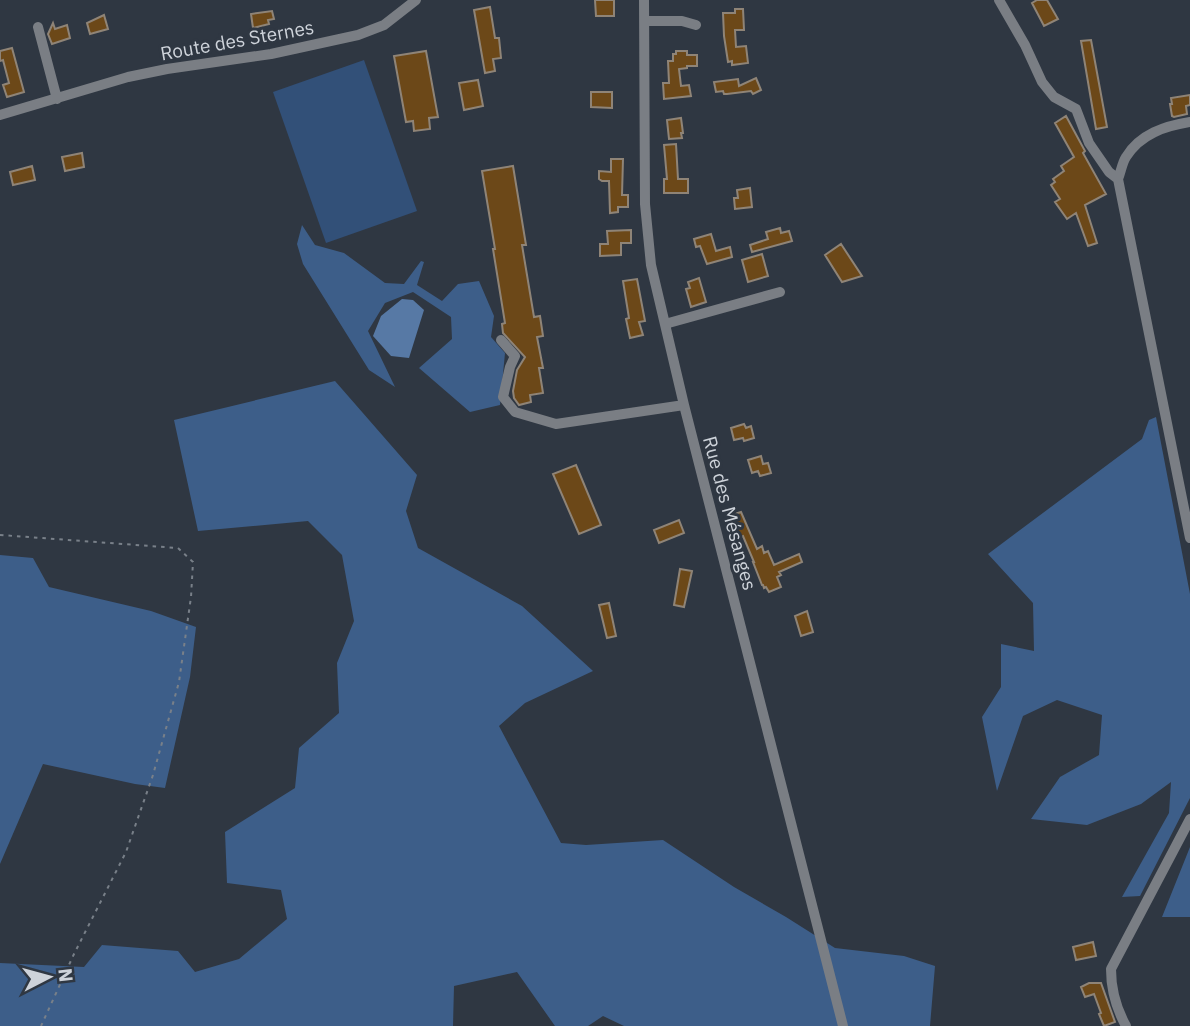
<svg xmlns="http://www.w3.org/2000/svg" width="1190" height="1026" font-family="'IBM Plex Sans',sans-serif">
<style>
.green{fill:#325078}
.forest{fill:#3d5e89}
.water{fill:#5779a5}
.building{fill:#6c4818;stroke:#8f8477;stroke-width:2}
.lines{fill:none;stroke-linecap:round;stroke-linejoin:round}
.path{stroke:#798089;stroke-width:2;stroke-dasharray:3.5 5;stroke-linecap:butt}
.minor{stroke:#7a7e84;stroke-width:10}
.labels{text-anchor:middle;stroke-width:6;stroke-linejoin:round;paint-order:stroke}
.street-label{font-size:19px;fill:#ced3da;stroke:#2f3742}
</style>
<rect width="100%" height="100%" fill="#2f3742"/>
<path class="green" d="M364,60L417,211L326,243L273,92Z"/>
<path class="forest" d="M302,225L315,245L344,253L385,283L404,284L421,261L424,262L417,285L442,301L458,284L479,281L494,316L491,337L505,353L500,405L470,412L419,368L452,339L451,317L413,292L385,303L368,331L395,387L369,370L303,264L297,244Z
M335,381L417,475L406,511L418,548L522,606L593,671L525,703L499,726L561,843L586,845L663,840L734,887L786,917L835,948L904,956L935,966L930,1026H624L603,1016L588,1026H555L517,972L454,986L453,1026H0V963L84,967L102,945L178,951L195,972L239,959L287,919L281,890L227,883L225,832L295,788L299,748L339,713L337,663L354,621L342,555L308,521L198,531L174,420Z
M1156,417L1190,594V798L1140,896L1122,897L1169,813L1171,782L1141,804L1087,825L1031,819L1060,777L1099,755L1102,715L1057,700L1023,716L997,791L982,717L1001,687V644L1034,651L1033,603L988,554L1142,439L1149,420Z
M0,555L33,558L49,587L151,611L196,627L190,677L165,788L135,784L43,764L0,864Z
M1190,847V917H1162Z"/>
<path class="water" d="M402,299L413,300L424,310L409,358L391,356L373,336L381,316Z"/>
<path class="building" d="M595,0H614V16H596Z
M1037,0H1047L1058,19L1044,26L1032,3Z
M490,7L495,38H499L501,58L493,59L495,71L485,73L474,10Z
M735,9H743L744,30H735L736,47L746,46L748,63L732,65V61L728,62L724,36L723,13H735Z
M272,11L274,19L268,20L269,24L253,28L251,14Z
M104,15L108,29L90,34L87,23Z
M53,23L55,29L67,25L70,38L52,44L48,34Z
M1091,40L1107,127L1096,129L1081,41Z
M12,48L24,92L7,97L3,85L9,83L3,60L0,61V51Z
M426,51L438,117L429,118L430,129L414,131L413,121L406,122L394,56Z
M676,51H687V55H697V66H687V68L679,69L681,86L689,85L691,96L664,99L663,83H669L668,61H673V54H676Z
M756,78L761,90L753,94L751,91L727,94H724L723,91L716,92L714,82L738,79L739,86Z
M478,80L483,106L464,110L459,83Z
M591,92H612V108L591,107Z
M1190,95V105L1186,106L1187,114L1174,117L1172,116L1170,104H1172L1171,98Z
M1066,116L1085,151L1083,153L1106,194L1085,205L1097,243L1088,246L1076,213L1067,219L1055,202L1060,199L1051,185L1055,182L1053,179L1064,171L1061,166L1074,157L1055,123Z
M681,118L683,133H681L682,138L669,139L667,120Z
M676,144L678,179H688V193H664V179H667L664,145Z
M82,153L84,167L65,171L62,157Z
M611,159H623L622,195H628V207H618V212L610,213L609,181H602L599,179V171L611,172Z
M32,166L35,180L13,185L10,172Z
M513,166L526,245H522L534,317L540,316L543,336L537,337L543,368H539L543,393L530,395L531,402L519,405L514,398L513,391L517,370L525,357L503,333L502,324L505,323L493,249H495L482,171Z
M750,188L752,207L735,209L734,198H738L737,190Z
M780,228L781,233L789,231L792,241L752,252L750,245L768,239L766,232Z
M631,230V243H621V255L600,256V244H608L607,231Z
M711,234L716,251L730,247L732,257L707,264L700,246L696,247L694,239Z
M841,244L862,276L842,282L825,255Z
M762,254L768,276L748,282L742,260Z
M699,278L706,302L691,307L686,289L690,288L688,282Z
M637,279L645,321L639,322L643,335L630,338L626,319L629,318L623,281Z
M744,424L746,428L751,426L754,438L744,441L743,438L734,440L731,428Z
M761,456L763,464L768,463L771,473L760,476L758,471L752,473L748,460Z
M576,465L601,525L579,534L553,474Z
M741,512L757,549L762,546L764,553L768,551L774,565L799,554L802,562L779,572L781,575L777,577L781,587L769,592L766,587L764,588L763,585H762L753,562H754L743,536L735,539L728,516Z
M679,520L684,533L659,543L654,530Z
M680,569L692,571L684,607L674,605Z
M609,603L616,636L607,638L599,605Z
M807,611L813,632L801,636L795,616Z
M1093,942L1096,956L1076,960L1073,947Z
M1089,983H1101L1115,1022L1104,1026L1099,1014L1101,1013L1094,994L1085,997L1081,987Z"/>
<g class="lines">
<path class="path" d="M0,535L178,548L193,562L191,597L179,682L153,775L126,852L74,954L41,1026"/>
<path class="minor" d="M644,0L645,204L651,265L684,405L843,1026
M999,0L1025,45L1042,82L1054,97L1076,109L1089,143L1109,172L1118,179L1190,538
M645,21H682L696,25
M38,27L57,99
M0,115L128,77L167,69L271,54L358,35L384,25L416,0
M1118,179C1121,172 1122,163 1126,157C1140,134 1165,126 1190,122
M665,324L780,292
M501,340L515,356L510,367L503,397L515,412L556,424L684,405
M1126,1026C1116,1008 1111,989 1111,969L1190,819"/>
</g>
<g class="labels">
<g class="street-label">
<text transform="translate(237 40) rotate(-10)" y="7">Route des Sternes</text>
<text transform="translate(730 513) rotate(75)" y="7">Rue des Mésanges</text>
</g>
</g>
<g transform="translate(49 977) rotate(84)" stroke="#2f3742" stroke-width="5" paint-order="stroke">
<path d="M0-5L12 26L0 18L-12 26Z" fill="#ced3da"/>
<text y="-10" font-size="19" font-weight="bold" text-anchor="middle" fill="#ced3da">N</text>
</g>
</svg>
